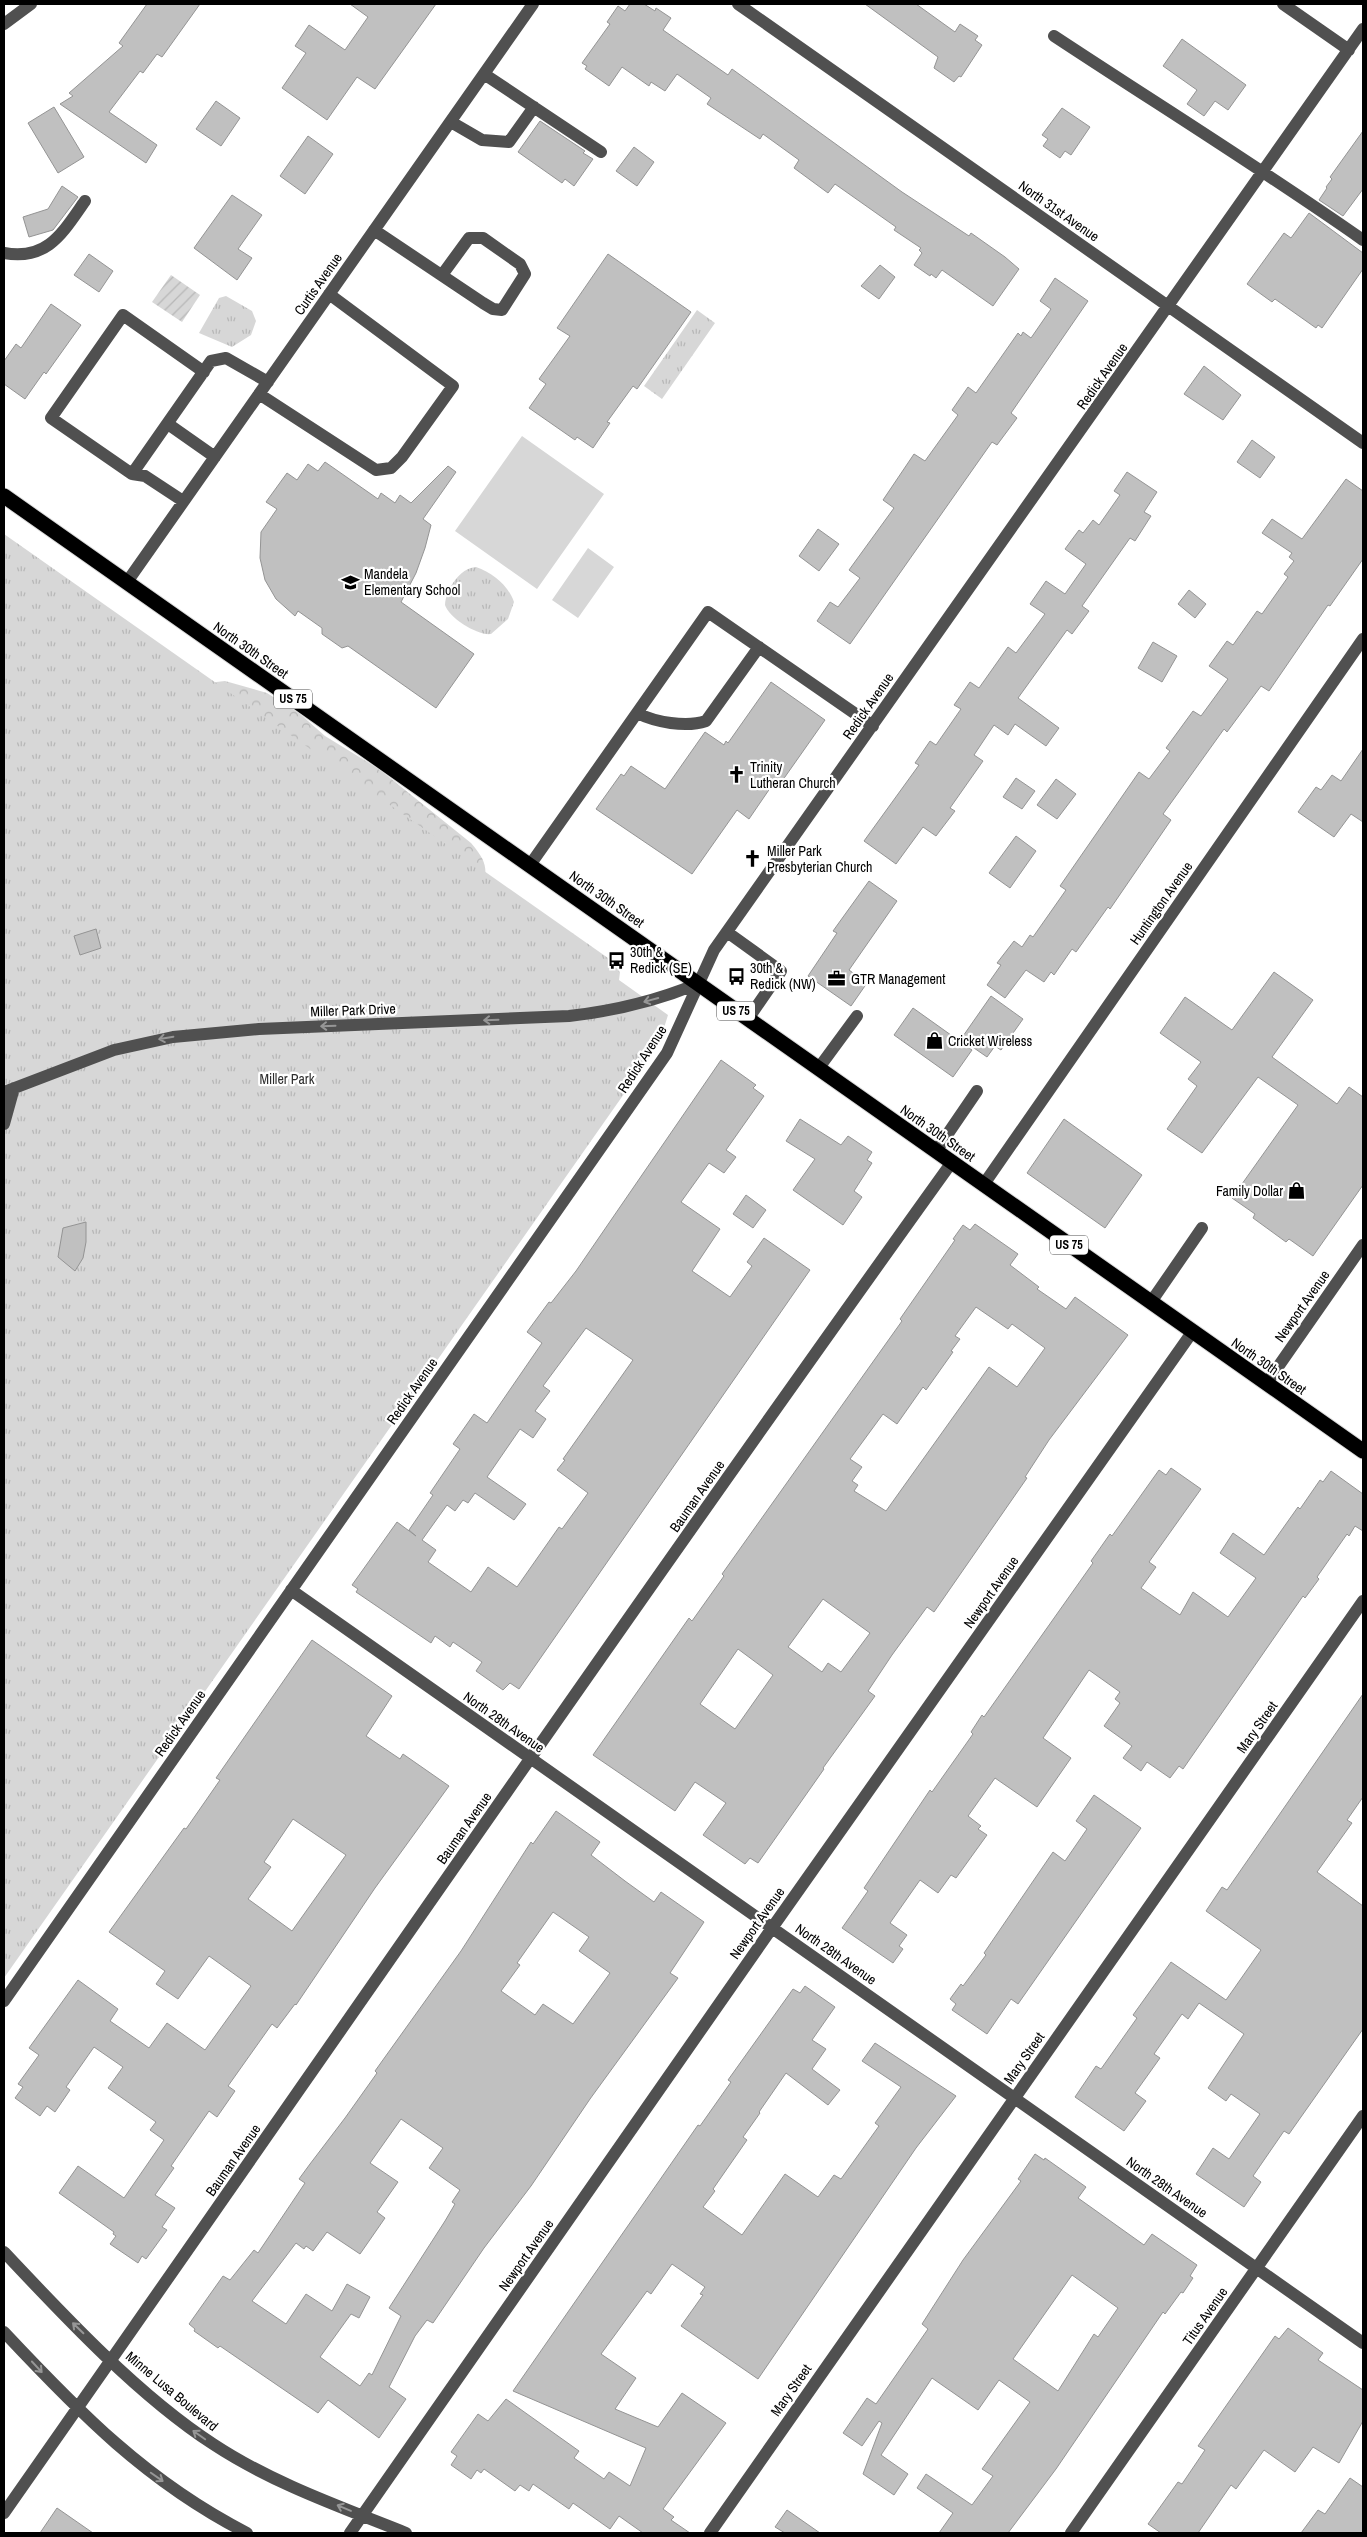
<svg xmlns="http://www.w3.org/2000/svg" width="1367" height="2537" font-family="'Archivo Narrow',sans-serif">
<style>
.forest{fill:url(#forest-crowns)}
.park{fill:url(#park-tufts)}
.garden{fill:url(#garden-furrows)}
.pitch{fill:#d7d7d7}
.building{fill:#c0c0c0;stroke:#949494;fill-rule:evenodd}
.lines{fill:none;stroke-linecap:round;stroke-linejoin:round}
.highway-casing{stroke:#dbdbdb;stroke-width:17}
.minor{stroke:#505050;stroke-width:12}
.highway{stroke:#000;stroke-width:15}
.oneway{stroke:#969696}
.labels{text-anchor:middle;stroke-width:4.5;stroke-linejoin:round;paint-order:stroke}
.shield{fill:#fff;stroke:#4c4c4c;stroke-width:1}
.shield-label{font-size:12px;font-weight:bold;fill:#000}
.street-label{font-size:14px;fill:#000;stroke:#fff}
.poi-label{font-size:14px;fill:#000;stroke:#fff;text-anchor:start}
.park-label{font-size:14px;fill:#2e2e2e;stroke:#fff}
</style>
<defs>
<pattern id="forest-crowns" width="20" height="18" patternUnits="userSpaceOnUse" patternTransform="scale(1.25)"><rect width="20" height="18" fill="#d7d7d7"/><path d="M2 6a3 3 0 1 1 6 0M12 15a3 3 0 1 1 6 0" fill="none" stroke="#b7b7b7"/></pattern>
<pattern id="park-tufts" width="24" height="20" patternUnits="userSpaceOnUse" patternTransform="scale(1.25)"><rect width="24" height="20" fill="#d7d7d7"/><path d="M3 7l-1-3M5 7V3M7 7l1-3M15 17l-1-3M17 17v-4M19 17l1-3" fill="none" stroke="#b7b7b7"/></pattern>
<pattern id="garden-furrows" width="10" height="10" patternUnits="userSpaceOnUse" patternTransform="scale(1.25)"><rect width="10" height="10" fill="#d7d7d7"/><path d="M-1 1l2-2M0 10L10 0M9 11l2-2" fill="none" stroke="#b7b7b7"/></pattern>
</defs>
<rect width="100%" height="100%" fill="#fff"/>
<path class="forest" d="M225,681L267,693L299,713L325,736L379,769L471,843C488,863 487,868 483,893L208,683Z"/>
<path class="park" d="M226,296L252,311L256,321L251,335L232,347L199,333L219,298Z
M697,310L715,323L662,399L644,386Z
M4,534L608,958L620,972L619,980L668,1015L659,1044L4,1978Z
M476,567C493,573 508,585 514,602L508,619L491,634C478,636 449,618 445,605C446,589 460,568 476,567Z"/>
<path class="garden" d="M171,275L200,295L182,322L152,302Z"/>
<path class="pitch" d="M522,436L604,494L537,589L455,531Z
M588,548L614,567L578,618L552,600Z"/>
<path class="building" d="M147,4H200L162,57L157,54L143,73L140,71L109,112L157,145L146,163L60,104L73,96L69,93L123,46L119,43Z
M350,4H436L375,89L357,77L327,120L282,88L306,53L295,46L309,25L345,50L368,17Z
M630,4H644L655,11L656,8L671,18L663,30L728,75L732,69L902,192L969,236L971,233L1005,257L1019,269L993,306L942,270L936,278L931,274L930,276L914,265L922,253L919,250L921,248L894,230L896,227L835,184L828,193L794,168L799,160L763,134L760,139L707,104L711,98L677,74L665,91L651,82L649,86L622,67L609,86L585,69L587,66L582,63L610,24L607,22L618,6L625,11Z
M865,4H916L955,32L960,24L978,36L975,40L982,45L961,77L959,76L954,82L934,68L938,57Z
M1182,39L1246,85L1228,110L1215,101L1204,116L1187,104L1197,90L1163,66Z
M216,101L240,118L221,146L196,129Z
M54,107L84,157L58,173L28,123Z
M1062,108L1090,127L1071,155L1065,151L1060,158L1043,146L1048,139L1042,135Z
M540,121L585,151L583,153L593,159L574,186L565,179L562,183L518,152Z
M1363,131V189L1343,216L1319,200L1327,188L1326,187L1332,179L1330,177Z
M308,136L333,154L305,194L280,176Z
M634,147L654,162L637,186L616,171Z
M62,186L78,197L53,230L29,237L23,217L48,209Z
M232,195L262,215L238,249L252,258L237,280L194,248Z
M1309,213L1363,253V269L1322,328L1318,325L1316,328L1275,299L1272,302L1247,284L1284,233L1291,238Z
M89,254L113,271L99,292L74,275Z
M608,254L691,312L637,389L633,386L607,422L610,423L593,448L577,437L575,440L529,408L546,384L539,379L570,336L557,328Z
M880,265L895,277L879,299L861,286Z
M1055,278L1088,301L1011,413L1017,418L997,445L992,442L850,644L817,621L830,602L838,607L860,578L849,570L894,508L883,500L914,454L925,461L958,415L952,410L968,387L976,393L1018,333L1021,336L1023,332L1031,338L1051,309L1040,301Z
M51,304L81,325L46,374L44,372L25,399L4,384V361L16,344L21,348Z
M1204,366L1241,395L1223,420L1184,394Z
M1252,440L1275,457L1260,478L1237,462Z
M325,462L378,499L381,493L395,503L400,495L411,503L448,466L456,472L423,519L431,525L425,548L416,573L401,602L474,654L436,708L348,646L342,648L322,634V628L298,611L295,616L276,599L265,580L260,558L261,532L277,509L266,502L287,473L297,480L308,464L318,471Z
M1127,472L1157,492L1144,512L1151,516L1135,541L1130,538L1082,606L1089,611L1072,634L1067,630L1018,698L1059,728L1046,746L1015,724L1008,735L994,725L974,755L983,761L950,808L955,811L936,836L923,827L896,864L864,841L919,765L915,763L930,741L936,745L961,709L954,705L970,682L979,688L1008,647L1016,653L1045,614L1030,604L1046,581L1065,594L1086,564L1065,549L1079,530L1083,533L1093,520L1099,525L1120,495L1114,491Z
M1346,479L1363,491V559L1330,606L1328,605L1269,691L1261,686L1227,732L1224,729L1163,814L1171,820L1110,909L1108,907L1076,952L1072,949L1054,975L1051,972L1044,982L1026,970L1005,998L987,985L1001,965L997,963L1014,941L1022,947L1030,935L1033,937L1066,890L1060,886L1139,772L1149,779L1170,751L1166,748L1193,711L1201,716L1228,679L1209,666L1227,641L1233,645L1257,611L1262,614L1288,577L1284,574L1294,561L1289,557L1292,553L1262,533L1272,519L1302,539Z
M818,529L839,544L819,571L799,556Z
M1189,590L1206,604L1195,618L1178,604Z
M1153,642L1177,656L1162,682L1138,668Z
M771,682L825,720L780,784L775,781L749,819L737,810L692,874L596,809L621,774L624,776L631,766L665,789L705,732L724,745L726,741L728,743Z
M1363,749V822L1351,814L1334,837L1298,812L1316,787L1321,790L1332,775L1341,781Z
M1016,778L1035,791L1022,809L1003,797Z
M1056,779L1076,794L1057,819L1037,805Z
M1016,836L1036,851L1010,888L989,873Z
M869,881L897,901L849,970L867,983L851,1006L808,976L837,933L833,931Z
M96,929L101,948L80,955L74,936Z
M1274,972L1313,1000L1272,1057L1337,1104L1349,1087L1363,1097V1185L1313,1256L1289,1239L1286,1242L1253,1218L1255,1214L1232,1198L1298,1105L1258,1077L1202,1153L1167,1129L1197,1086L1188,1079L1201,1062L1160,1033L1185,997L1232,1030Z
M991,996L1023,1019L1001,1050L995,1046L987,1057L961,1039Z
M913,1008L972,1050L953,1077L894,1035Z
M721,1060L756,1085L753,1088L764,1096L726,1150L736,1157L724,1173L709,1163L681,1202L720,1229L692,1271L730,1297L752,1266L747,1262L764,1238L810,1270L519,1689L510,1683L503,1690L476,1671L482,1662L453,1642L450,1647L435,1636L431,1643L356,1592L358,1589L352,1585L397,1522L416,1536L409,1530L433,1495L430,1493L460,1449L453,1444L474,1414L487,1423L542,1343L527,1332L549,1302L551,1303L576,1271ZM586,1328L633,1360L563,1459L565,1460L557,1470L588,1493L562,1529L559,1527L517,1587L488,1567L471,1592L428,1562L436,1550L422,1540L447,1505L455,1511L463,1500L468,1503L475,1493L514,1520L526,1504L487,1477L520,1429L533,1438L546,1419L535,1411L550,1391L543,1386Z
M800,1119L841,1145L848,1136L872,1152L867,1160L872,1163L854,1191L862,1197L843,1225L793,1190L815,1159L786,1141Z
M1064,1119L1142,1175L1105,1228L1027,1173Z
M746,1195L766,1210L753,1228L733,1214Z
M86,1222V1242L83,1258L75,1271L58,1257L63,1228Z
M975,1224L1018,1254L1010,1265L1039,1287L1037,1289L1066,1309L1075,1297L1128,1335L1049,1440L1025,1477L1027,1478L934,1612L927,1607L892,1655L868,1691L875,1696L823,1768L824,1769L758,1863L750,1858L745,1864L703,1835L726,1803L695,1782L675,1811L593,1755L689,1618L692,1621L724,1576L722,1574L902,1321L900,1319L955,1240L953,1239L963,1225L970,1230ZM976,1307L1008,1329L1012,1324L1045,1348L1017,1387L989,1367L886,1511L854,1491L858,1485L852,1481L862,1467L850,1459L883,1414L897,1424L923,1387L926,1390L953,1352L951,1351L960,1339L955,1336ZM823,1599L870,1633L841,1672L828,1663L822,1672L788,1647ZM738,1649L773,1675L735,1729L700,1704Z
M1171,1468L1201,1489L1149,1562L1156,1567L1141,1588L1180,1615L1193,1592L1228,1617L1256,1578L1220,1553L1233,1533L1264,1555L1298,1507L1300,1509L1320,1480L1323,1482L1331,1471L1363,1494V1531L1355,1526L1349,1536L1347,1534L1317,1577L1319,1579L1305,1598L1303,1596L1183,1769L1179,1766L1170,1778L1147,1762L1141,1771L1123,1758L1132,1746L1104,1726L1120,1703L1115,1699L1120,1692L1089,1670L1043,1738L1071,1758L1037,1807L995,1778L968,1816L981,1826L978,1829L987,1835L956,1878L951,1875L938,1893L920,1880L890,1923L907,1935L899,1946L903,1949L893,1963L842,1928L868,1891L864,1888L930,1790L932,1792L973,1734L971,1732L982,1715L984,1717L1093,1563L1091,1561L1110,1534L1112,1536L1159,1470L1166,1475Z
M312,1640L392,1696L366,1736L400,1759L403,1754L449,1786L375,1888L296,2005L295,2004L277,2028L272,2024L228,2086L235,2091L217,2117L209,2111L171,2166L174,2168L155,2195L175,2208L162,2227L167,2230L146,2259L142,2256L138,2263L110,2244L116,2236L113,2234L114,2232L59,2193L78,2166L124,2198L164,2140L150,2130L156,2122L108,2088L123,2067L94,2047L66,2087L70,2090L55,2112L47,2106L40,2116L15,2098L23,2087L18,2084L39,2055L29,2048L78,1980L118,2009L110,2021L149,2048L167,2023L205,2050L251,1986L209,1956L178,1999L156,1984L165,1971L109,1932L184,1828L186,1829L220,1780L216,1778ZM293,1819L346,1855L292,1931L248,1899L271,1867L264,1862Z
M1363,1694V1797L1347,1820L1352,1823L1317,1872L1363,1906V2029L1289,2134L1284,2131L1253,2176L1261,2182L1244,2207L1196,2174L1213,2148L1229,2159L1260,2114L1231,2094L1226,2101L1208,2088L1244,2034L1199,2003L1188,2019L1182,2014L1154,2054L1160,2058L1135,2093L1146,2101L1124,2131L1075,2097L1096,2066L1101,2069L1137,2018L1133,2015L1171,1962L1226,2000L1261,1950L1206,1911L1222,1887L1227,1890Z
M1094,1795L1141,1828L1018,2004L1011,1999L987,2034L952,2010L956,2004L950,1999L961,1984L963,1986L986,1955L984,1953L1053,1852L1065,1861L1087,1829L1076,1821Z
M556,1811L600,1842L591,1855L625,1881L654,1902L661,1892L704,1922L670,1973L678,1978L590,2099L531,2186L484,2248L433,2323L427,2320L415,2336L389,2387L406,2399L379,2438L328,2400L318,2413L220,2346L218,2348L194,2331L195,2329L189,2324L223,2276L230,2280L254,2250L258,2253L305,2183L299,2179L310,2164L345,2118L377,2073L375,2071L461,1951L531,1842L533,1844ZM553,1912L589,1937L579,1951L610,1973L573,2024L543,2004L535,2015L501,1991L520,1965L517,1963ZM401,2119L443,2148L429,2168L460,2190L452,2202L455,2204L445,2221L389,2308L401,2316L372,2375L369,2373L360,2386L320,2357L351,2314L359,2318L370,2297L347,2284L332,2311L306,2294L286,2324L252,2301L296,2243L304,2249L306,2246L313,2251L327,2232L360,2254L385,2218L377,2212L398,2182L370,2163Z
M805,1986L835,2007L812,2040L826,2049L812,2069L840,2090L828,2105L786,2073L759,2112L760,2113L743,2137L747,2140L713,2189L715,2191L703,2207L742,2235L785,2174L818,2197L834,2175L841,2179L879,2126L875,2123L901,2087L862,2061L875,2043L956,2096L916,2148L758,2379L681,2326L703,2295L700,2294L705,2287L672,2264L651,2294L647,2291L601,2354L636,2378L615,2409L658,2427L682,2393L726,2423L663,2509L674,2517L671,2520L690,2533H643L619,2516L610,2529L573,2503L569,2509L533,2484L529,2491L520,2485L515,2491L484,2469L481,2473L477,2470L471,2479L451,2465L457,2456L451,2452L478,2414L488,2421L506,2399L579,2451L574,2458L604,2479L609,2472L630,2486L646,2448L513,2391L698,2125L700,2126L731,2082L728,2080L793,1989L800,1993Z
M1035,2154L1044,2160L1045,2158L1086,2187L1078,2198L1144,2245L1152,2234L1197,2265L1190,2276L1193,2278L1183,2293L1181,2292L1165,2314L1163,2312L1056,2469L1008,2533H939L953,2513L917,2488L926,2474L972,2505L993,2476L982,2469L1030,2402L999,2380L978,2410L932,2378L881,2455L908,2474L894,2495L863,2474L882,2423L879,2421L862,2446L843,2433L867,2398L876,2404L928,2329L922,2324L963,2260L1021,2181L1018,2179ZM1072,2275L1118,2308L1098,2337L1094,2334L1058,2391L1013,2359Z
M1288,2328L1323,2353L1318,2360L1363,2390V2421L1339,2463L1313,2447L1295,2472L1264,2450L1236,2489L1231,2485L1198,2533H1161L1148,2524L1178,2482L1182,2484L1205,2450L1198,2446L1228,2403L1275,2336L1279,2339Z
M1350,2478L1363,2487V2533H1301L1318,2510L1325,2514Z
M57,2508L93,2533H40Z
M787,2510L820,2533H785L775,2527Z"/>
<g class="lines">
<defs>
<path id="highway" d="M4,496L1363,1451"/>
</defs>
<use href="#highway" class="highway-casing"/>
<path class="minor" d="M738,4L1363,443
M1283,4L1349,50
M4,24L31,4
M1054,36C1157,104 1262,169 1363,240
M484,74L601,152
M451,122L482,140L509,142L534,107
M374,230L483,303L493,309L502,310L525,274L520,264L483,238H469L442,275
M4,253C48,261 63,232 85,201
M259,394L376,470L391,468L402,457L453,386L329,294
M168,424L215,457
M132,474L51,418L123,315L204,372
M183,501L145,476L132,474L211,361L226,358L268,382
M127,582L533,4
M637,713C655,722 686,728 706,721L759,647
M530,865L708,612L873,726
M727,932L781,971L748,1019
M818,1069L857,1016
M4,1092L114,1050L173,1037L259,1029L569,1016C614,1011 656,1001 697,984
M4,1124L14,1088
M936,1151L977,1091
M984,1184L1363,639
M1151,1302L1202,1228
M1266,1384L1363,1245
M291,1590L1363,2343
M4,2001L667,1053L714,950L1363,29
M4,2252C65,2317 139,2396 213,2444C272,2483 341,2507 406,2533
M4,2332C79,2412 147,2482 247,2533
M4,2513C320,2062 631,1609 952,1162
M350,2533L772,1928L1193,1331
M710,2533L1363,1601
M1071,2533L1363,2116"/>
<use href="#highway" class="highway"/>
</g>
<defs><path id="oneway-shaft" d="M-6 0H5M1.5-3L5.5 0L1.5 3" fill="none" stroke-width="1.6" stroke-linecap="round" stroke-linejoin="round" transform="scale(1.25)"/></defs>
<g class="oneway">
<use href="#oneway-shaft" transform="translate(651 1000) rotate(165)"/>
<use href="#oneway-shaft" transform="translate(491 1020) rotate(178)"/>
<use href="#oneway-shaft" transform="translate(328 1026) rotate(178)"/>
<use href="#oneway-shaft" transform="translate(166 1038) rotate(170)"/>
<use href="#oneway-shaft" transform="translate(78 2328) rotate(-136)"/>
<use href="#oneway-shaft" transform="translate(37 2367) rotate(47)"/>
<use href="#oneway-shaft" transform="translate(199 2435) rotate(-145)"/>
<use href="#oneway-shaft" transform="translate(157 2477) rotate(35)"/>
<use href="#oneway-shaft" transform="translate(344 2508) rotate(-157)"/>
</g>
<defs>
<symbol id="school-bare" viewBox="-9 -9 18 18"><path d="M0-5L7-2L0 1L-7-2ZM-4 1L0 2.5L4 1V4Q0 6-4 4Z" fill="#000" stroke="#fff" stroke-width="2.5" paint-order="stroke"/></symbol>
<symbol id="church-bare" viewBox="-9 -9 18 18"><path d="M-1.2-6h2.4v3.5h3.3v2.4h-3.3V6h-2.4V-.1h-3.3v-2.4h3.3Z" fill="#000" stroke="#fff" stroke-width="2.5" paint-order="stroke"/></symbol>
<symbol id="bus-bare" viewBox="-9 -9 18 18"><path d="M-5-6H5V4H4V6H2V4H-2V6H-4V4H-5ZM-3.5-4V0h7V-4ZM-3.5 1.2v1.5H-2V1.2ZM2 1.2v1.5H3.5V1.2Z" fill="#000" stroke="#fff" stroke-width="2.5" paint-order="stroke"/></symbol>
<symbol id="office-bare" viewBox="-9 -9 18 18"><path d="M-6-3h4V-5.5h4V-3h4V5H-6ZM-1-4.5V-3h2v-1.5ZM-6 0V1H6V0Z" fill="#000" stroke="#fff" stroke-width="2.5" paint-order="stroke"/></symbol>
<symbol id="shop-bare" viewBox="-9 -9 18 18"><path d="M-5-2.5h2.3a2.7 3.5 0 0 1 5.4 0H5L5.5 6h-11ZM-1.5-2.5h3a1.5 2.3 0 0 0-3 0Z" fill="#000" stroke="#fff" stroke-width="2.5" paint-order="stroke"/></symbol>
</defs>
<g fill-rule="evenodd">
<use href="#school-bare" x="338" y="570" width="25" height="25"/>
<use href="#church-bare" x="724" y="762" width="25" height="25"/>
<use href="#church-bare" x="740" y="846" width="25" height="25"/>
<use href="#bus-bare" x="604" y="948" width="25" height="25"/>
<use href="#bus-bare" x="724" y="964" width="25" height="25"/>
<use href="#office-bare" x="824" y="966" width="25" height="25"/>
<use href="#shop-bare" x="922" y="1028" width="25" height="25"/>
<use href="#shop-bare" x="1284" y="1178" width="25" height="25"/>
</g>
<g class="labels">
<g class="shield">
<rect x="274" y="689.5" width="38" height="19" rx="4"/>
<rect x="717" y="1001.5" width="38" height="19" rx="4"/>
<rect x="1050" y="1235.5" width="38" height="19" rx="4"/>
</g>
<g class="shield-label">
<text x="293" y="703">US 75</text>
<text x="736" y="1015">US 75</text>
<text x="1069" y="1249">US 75</text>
</g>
<g class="street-label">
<text transform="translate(1059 211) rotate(35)" y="5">North 31st Avenue</text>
<text transform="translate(318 284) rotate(-55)" y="5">Curtis Avenue</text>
<text transform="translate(1102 376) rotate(-55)" y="5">Redick Avenue</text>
<text transform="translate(251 650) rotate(35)" y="5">North 30th Street</text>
<text transform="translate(868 706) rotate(-55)" y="5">Redick Avenue</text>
<text transform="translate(607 899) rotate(35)" y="5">North 30th Street</text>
<text transform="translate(1161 903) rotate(-55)" y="5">Huntington Avenue</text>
<text transform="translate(353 1010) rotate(-2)" y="5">Miller Park Drive</text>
<text transform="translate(642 1059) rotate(-57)" y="5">Redick Avenue</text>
<text transform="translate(938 1133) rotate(35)" y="5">North 30th Street</text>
<text transform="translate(1302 1306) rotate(-55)" y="5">Newport Avenue</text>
<text transform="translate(1269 1366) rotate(35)" y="5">North 30th Street</text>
<text transform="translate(412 1391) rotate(-55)" y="5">Redick Avenue</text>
<text transform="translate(697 1496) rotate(-55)" y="5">Bauman Avenue</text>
<text transform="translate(991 1592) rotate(-55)" y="5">Newport Avenue</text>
<text transform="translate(504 1722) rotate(35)" y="5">North 28th Avenue</text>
<text transform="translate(180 1723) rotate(-55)" y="5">Redick Avenue</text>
<text transform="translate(1257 1727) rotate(-55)" y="5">Mary Street</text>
<text transform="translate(464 1828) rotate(-55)" y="5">Bauman Avenue</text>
<text transform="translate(757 1923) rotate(-55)" y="5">Newport Avenue</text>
<text transform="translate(836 1954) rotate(35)" y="5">North 28th Avenue</text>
<text transform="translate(1024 2058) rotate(-55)" y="5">Mary Street</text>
<text transform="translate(233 2160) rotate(-55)" y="5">Bauman Avenue</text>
<text transform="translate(1167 2187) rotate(35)" y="5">North 28th Avenue</text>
<text transform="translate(526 2255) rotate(-55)" y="5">Newport Avenue</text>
<text transform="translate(1205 2316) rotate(-55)" y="5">Titus Avenue</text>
<text transform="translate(791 2390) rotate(-55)" y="5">Mary Street</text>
<text transform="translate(172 2391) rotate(40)" y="5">Minne Lusa Boulevard</text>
</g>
<g class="poi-label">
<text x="364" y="579">Mandela<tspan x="364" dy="16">Elementary School</tspan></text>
<text x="750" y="772">Trinity<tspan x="750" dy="16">Lutheran Church</tspan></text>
<text x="767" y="856">Miller Park<tspan x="767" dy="16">Presbyterian Church</tspan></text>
<text x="630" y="957">30th &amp;<tspan x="630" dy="16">Redick (SE)</tspan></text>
<text x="750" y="973">30th &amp;<tspan x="750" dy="16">Redick (NW)</tspan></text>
<text x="851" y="984">GTR Management</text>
<text x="948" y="1046">Cricket Wireless</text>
<text x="1283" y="1196" text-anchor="end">Family Dollar</text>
</g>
<g class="park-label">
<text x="287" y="1084">Miller Park</text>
</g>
</g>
<rect width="1367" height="2537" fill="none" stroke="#000000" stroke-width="10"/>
</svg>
